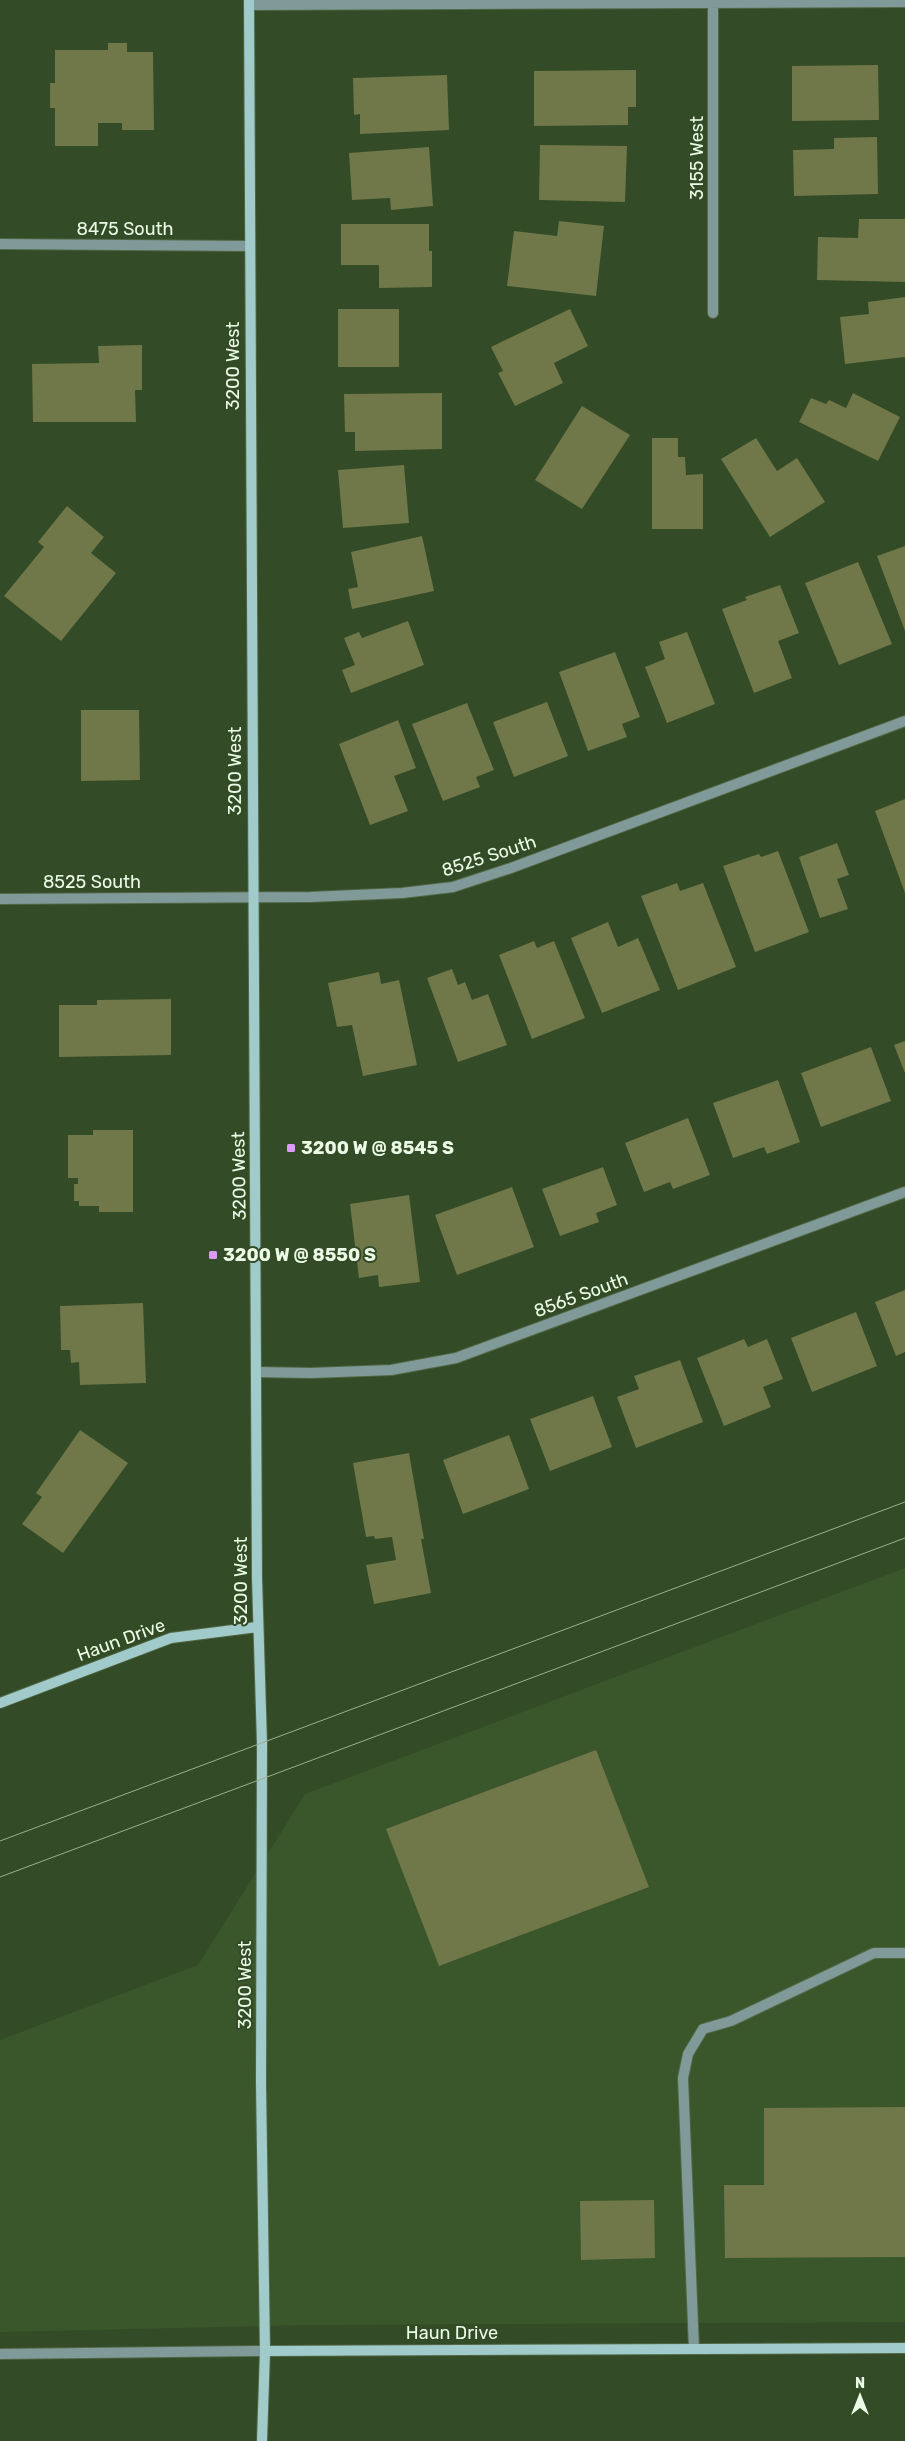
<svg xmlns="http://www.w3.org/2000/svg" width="905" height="2441" font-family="Rubik,sans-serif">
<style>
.built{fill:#3a572b}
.building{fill:#707749}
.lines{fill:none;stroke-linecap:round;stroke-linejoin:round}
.lane-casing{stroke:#516745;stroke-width:12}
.street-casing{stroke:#516745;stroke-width:12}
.secondary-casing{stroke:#516745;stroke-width:12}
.lane{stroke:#809a9a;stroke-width:10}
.street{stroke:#809a9a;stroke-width:10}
.secondary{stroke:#a0cbca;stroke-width:10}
.tram{stroke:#9caf92;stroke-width:1}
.poi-dot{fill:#db9af6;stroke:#334b26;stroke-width:2}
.labels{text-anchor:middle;stroke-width:4;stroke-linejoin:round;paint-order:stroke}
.street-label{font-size:18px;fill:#ecfbe5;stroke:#334b26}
.poi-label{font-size:18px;font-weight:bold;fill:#ecfbe5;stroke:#334b26;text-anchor:start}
</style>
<rect width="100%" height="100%" fill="#334b26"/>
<path class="built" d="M905,1568V2322L310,2325L0,2332V2040L198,1965L305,1794Z"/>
<path class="building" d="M108,43H127V52H153L154,130H122V123H98V146H55V108H50V83H55V50H108Z
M878,65L879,120L792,121V66Z
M636,70V107H628V125L534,126V71Z
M447,75L449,130L360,134V114L354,115L353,78Z
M877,137L878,194L794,196L793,150L834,149V138Z
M540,145L627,146L625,202L539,200Z
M429,147L433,206L391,210L390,198L352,200L349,153Z
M859,219H905V282L817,280L818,237L858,238Z
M559,221L604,226L596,296L507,286L514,231L557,236Z
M341,224H429V251H432V287L379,288V265H341Z
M905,297V357L845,364L840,317L869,314L868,302Z
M338,309H399V367H338Z
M570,309L588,346L554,363L563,383L515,406L498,373L503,371L491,347Z
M142,345V390H135L136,422H33L32,364L99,363L98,346Z
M442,393V449L355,451V432H345L344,394Z
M853,393L900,417L878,461L799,422L811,398L826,404L829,400L846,408Z
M582,406L630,435L582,509L535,480Z
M652,438H678V457H685L686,475L703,474V529H652Z
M756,438L777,471L797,458L825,502L770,537L721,459Z
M404,465L409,523L343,528L338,470Z
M67,506L104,537L91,553L116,573L61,641L4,596L44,547L38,542Z
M422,536L434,591L352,609L348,589L358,587L351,552Z
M905,546V631L877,556Z
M858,562L892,644L839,665L805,583Z
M780,585L799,633L778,641L792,678L754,693L722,609L747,600L745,597Z
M408,621L424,665L351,693L342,670L355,665L344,638L359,632L362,638Z
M687,632L715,704L667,723L645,667L665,659L659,642Z
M615,652L640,717L622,724L627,737L588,751L559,672Z
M547,702L568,756L514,777L493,722Z
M467,703L494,770L476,777L480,787L443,801L412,724Z
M81,710H139L140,780L81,781Z
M398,720L416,768L394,776L408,811L370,825L339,744Z
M905,799V893L875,811Z
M837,843L849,875L837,879L848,909L820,918L799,857Z
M778,851L809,932L755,952L723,866L759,854L761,857Z
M677,883L680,891L703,883L736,967L678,990L641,896Z
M608,922L618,947L638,938L660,990L602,1013L571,938Z
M534,941L537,948L554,941L585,1018L532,1039L499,955Z
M452,969L458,985L465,982L472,1000L488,994L507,1045L458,1062L427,978Z
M379,972L381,984L399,980L417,1065L363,1076L352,1025L337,1027L328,983Z
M171,999V1055L59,1057V1005H97V1000Z
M905,1041V1073L894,1045Z
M871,1047L891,1101L821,1127L801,1073Z
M778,1080L800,1142L767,1154L764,1147L733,1158L713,1103Z
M688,1118L710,1175L673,1189L670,1182L644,1192L625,1143Z
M93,1130H133V1212H99V1206H79V1201H74V1184H78V1178H68V1135H93Z
M603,1167L617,1205L596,1213L599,1222L560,1236L542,1189Z
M512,1187L534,1247L457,1275L435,1215Z
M409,1195L420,1282L379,1287L378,1275L359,1278L350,1204Z
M905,1290V1352L896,1356L875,1302Z
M143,1303L146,1383L80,1385L79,1362L71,1363L70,1350H61L60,1306Z
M856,1312L877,1366L812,1392L791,1338Z
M744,1339L748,1347L767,1339L783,1379L763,1387L771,1407L724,1426L697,1358Z
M680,1360L703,1422L636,1448L617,1397L639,1389L634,1376Z
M593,1396L612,1447L550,1471L530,1419Z
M80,1430L128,1463L63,1553L22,1524L42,1497L36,1493Z
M509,1435L529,1489L463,1514L443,1460Z
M409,1453L424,1539H421L431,1593L374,1604L366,1565L396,1560L392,1537L375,1539L374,1536L366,1537L353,1463Z
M596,1750L649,1887L439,1966L386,1829Z
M905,2107V2257L725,2258L724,2185H764V2108Z
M654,2200L655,2258L581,2260L580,2201Z"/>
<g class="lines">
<defs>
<path id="lane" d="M694,2349L683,2078L688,2054L703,2029L731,2021L874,1953H905"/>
<path id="street" d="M249,5L905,2
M0,244L249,246
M713,313V3
M0,899L310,897L402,893L453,887L511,868L905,721
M256,1372L311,1373L391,1370L456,1358L905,1192
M0,2354L265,2351"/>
<path id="secondary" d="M249,0L257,1578L262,1744L261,2083L265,2351L262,2441
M0,1703L171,1638L257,1627
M265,2351L905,2348"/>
</defs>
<use href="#lane" class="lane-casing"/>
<use href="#street" class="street-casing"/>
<use href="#secondary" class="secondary-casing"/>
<use href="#lane" class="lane"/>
<use href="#street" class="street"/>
<use href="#secondary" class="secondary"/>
<path class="tram" d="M0,1841L905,1502
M0,1877L905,1538"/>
</g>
<g class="poi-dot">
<rect x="286" y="1143" width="10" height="10" rx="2.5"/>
<rect x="208" y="1250" width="10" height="10" rx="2.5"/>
</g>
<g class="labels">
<g class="street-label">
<text transform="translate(697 158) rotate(-90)" y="6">3155 West</text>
<text x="125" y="235">8475 South</text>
<text transform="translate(233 366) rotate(-90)" y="6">3200 West</text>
<text transform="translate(235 771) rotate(-90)" y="6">3200 West</text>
<text transform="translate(489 856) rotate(-18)" y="6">8525 South</text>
<text x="92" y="888">8525 South</text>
<text transform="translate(239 1176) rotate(-91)" y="6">3200 West</text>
<text transform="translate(581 1295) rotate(-20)" y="6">8565 South</text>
<text transform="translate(241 1581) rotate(-90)" y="6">3200 West</text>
<text transform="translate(121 1640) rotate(-20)" y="6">Haun Drive</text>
<text transform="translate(245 1985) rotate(-90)" y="6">3200 West</text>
<text x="452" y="2339">Haun Drive</text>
</g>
<g class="poi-label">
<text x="301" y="1154">3200 W @ 8545 S</text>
<text x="223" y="1261">3200 W @ 8550 S</text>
</g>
</g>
<g transform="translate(860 2396)" stroke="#334b26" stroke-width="4" paint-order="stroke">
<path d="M0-4L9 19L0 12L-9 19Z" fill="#ecfbe5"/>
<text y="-8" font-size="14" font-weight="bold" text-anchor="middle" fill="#ecfbe5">N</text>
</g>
</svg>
